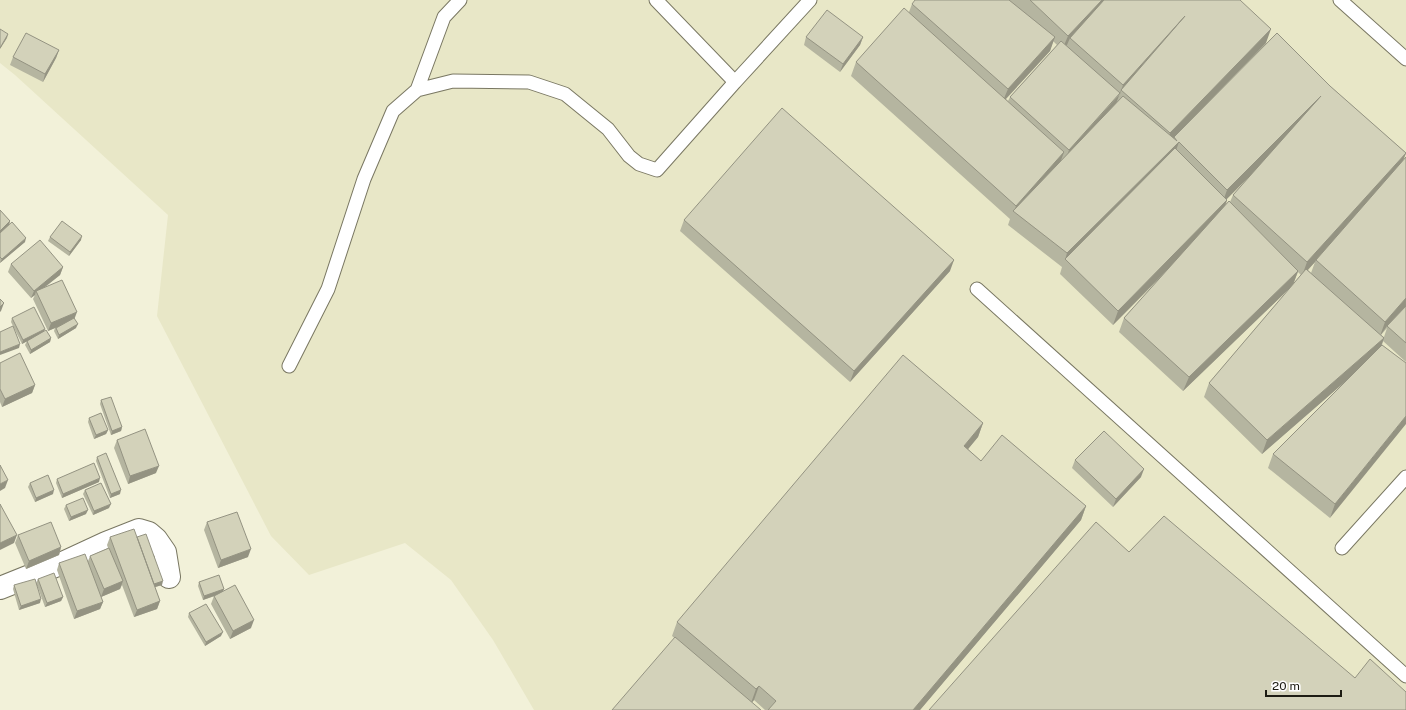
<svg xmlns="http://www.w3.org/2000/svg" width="1406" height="710" font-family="'Public Sans',sans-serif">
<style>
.built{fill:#e8e7c7}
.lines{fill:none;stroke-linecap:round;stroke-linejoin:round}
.lane-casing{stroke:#797762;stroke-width:15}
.street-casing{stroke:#797762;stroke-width:24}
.lane{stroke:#fff;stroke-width:13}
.street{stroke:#fff;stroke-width:22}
.wall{fill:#b5b5a0;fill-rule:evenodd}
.shaded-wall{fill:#949382}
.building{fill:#d3d2ba;stroke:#949382}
</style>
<rect width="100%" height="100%" fill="#f2f1d9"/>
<path class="built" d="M0,0H1406V710H534L493,640L451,580L405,543L309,575L271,536L157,316L168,215L15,75L0,63Z"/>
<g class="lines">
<defs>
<path id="lane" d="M656,0L735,82L810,0
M1340,0L1406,59
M417,90L444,17L460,0
M977,289L1406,676
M289,366L328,289L364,179L393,111L417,90L453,81L529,82L565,94L608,129L629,156L639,164L657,170L735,82
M1342,548L1406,477"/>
<path id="street" d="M0,588L65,562L106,543L139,530L149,533L156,539L165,552L169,577"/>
</defs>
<use href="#lane" class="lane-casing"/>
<use href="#street" class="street-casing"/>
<use href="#lane" class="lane"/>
<use href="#street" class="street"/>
</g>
<path class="wall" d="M1010,0H1240L1266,43L1203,108L1330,86L1406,153L1403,161L1406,157V362L1383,341L1382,345L1406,363L1330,518L1268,468L1273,454L1346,381L1262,454L1204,397L1209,383L1290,288L1183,391L1119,332L1124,318L1159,279L1113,325L1060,274L1062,267L1008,225L1010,219L851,76L856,62L909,12L912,4ZM1053,41L1057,45L1010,97L1008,101L1006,99L1050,51ZM1246,180L1233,195L1230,202L1226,204L1227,200L1226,199ZM1315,262L1311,273L1308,270ZM1298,272L1301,275L1293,284ZM1387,328L1384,337L1381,335Z
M806,37H863L860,45L840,72L804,45Z
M59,50L56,58L43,82L10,65L13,57Z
M0,210L10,221L9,225L25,242L0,263Z
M684,220L950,271L850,382L680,231Z
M50,237L81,240L69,256L48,241Z
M11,264L63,267L60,275L44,288L74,318L76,328L58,339L54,331L55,328L48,331L33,299L35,295L31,298L8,272Z
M12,318L45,329L44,331L51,338L50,342L30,354L25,345L27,341L22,344L11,322Z
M0,363L35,385L32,393L2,407L0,402Z
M101,400L122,427L121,431L111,435L100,404Z
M89,418L108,430L106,434L94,439L88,422Z
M983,423L978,437L968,449L981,461L1086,506L1081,520L920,710H765L754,700L752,703L672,636L677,622Z
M117,440L156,473L128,484L114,448Z
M97,457L120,494L110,498L96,461Z
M1075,460L1141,477L1113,507L1072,468Z
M57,479L99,482L62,498L56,483Z
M30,483L53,494L35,502L28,487Z
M85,490L109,508L93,515L83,494Z
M66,505L86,514L69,521L64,509Z
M207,522L248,557L218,568L204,530Z
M18,535L61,547L59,555L26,569L15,543Z
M110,537H137L162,585L155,587L160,601L157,609L134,617L122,585L120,589L101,597L103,602L100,609L74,619L57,570L59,563L88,561L90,556L108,548L107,545Z
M38,579L63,597L61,601L45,607L37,585L40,603L19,610L13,589L14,585L36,583Z
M199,582L224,589L223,591L251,628L230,639L211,604L214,596H215L203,600L198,586Z
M189,613L221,636L205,646L188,617Z"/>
<path class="shaded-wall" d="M1102,0H1110L1070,38L1067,45L1062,50L1068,36Z
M1185,16L1121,90L1116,104L1065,161L1069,150L1120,94L1123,85Z
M1271,29L1266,43L1165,147L1170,133Z
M8,34L7,38L0,49V48Z
M863,37L860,45L840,72L843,64Z
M1055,37L1050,51L1002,103L1008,89Z
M59,50L56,58L43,82L45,74Z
M1321,96L1315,110L1222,204L1227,190Z
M1179,142L1174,156L1065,260L1067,253Z
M1064,152L1059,166L1014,212L1016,206Z
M1406,153L1400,168L1316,260L1315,262L1302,276L1307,262Z
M1227,200L1222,214L1113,325L1118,311Z
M10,221L9,225L0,233V231Z
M82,236L81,240L69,256L70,252Z
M26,238L25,242L0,263L2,259Z
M954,260L950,271L850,382L854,371Z
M63,267L60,275L37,293L36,291L35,295L31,298L34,291Z
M1298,271L1293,285L1183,391L1189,377Z
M1406,298V306L1387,326L1380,336L1385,322Z
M4,303L1,311L0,312V307Z
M77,312L74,320L48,331L51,323Z
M78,324L76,328L58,339L59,335Z
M45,329L43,333L22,344L23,340Z
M51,338L50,342L30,354L31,350Z
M1384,338L1379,352L1262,454L1267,440Z
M20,344L19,348L0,355V352Z
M35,385L32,393L2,407L5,399Z
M1406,416V424L1330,518L1335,504Z
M983,423L978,437L959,460L964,446Z
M122,427L121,431L111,435L112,431Z
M108,430L106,434L94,439L96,435Z
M159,466L156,473L128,484L130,476Z
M1144,469L1141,477L1113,507L1116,499Z
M100,478L99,482L62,498L63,494Z
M8,480L5,488L0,491V484Z
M54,490L53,494L35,502L36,498Z
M121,490L120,494L110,498L111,494Z
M111,504L109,508L93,515L94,511Z
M1086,506L1081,520L920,710H913Z
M88,510L86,514L69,521L71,517Z
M17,535L14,543L0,550V543Z
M61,547L59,555L26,569L29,561Z
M251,549L248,557L218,568L221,560Z
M123,581L120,589L101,597L104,589Z
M163,581L162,585L152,588L153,584Z
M224,589L222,593L203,600L204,596Z
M63,597L61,601L45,607L47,603Z
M41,599L40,603L19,610L21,606Z
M160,601L157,609L134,617L137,610Z
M103,602L100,609L74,619L77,611Z
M254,620L251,628L230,639L233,631Z
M223,632L221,636L205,646L206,642Z
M759,686L754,700L751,703L756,689Z"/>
<path class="building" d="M915,0H1009L1055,37L1008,89L912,4Z
M1030,0H1102L1068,36Z
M1104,0H1240L1271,29L1170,133L1121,90L1185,16L1123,85L1070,38Z
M904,8L1064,152L1016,206L856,62Z
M827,10L863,37L843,64L806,37Z
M0,29L8,34L0,48Z
M26,33L59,50L45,74L13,57Z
M1277,33L1330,86L1406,153L1307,262L1233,195L1321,96L1227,190L1179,142L1067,253L1013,211L1123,96L1177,141L1174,137Z
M1061,41L1120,93L1069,150L1010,97Z
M782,108L954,260L854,371L684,220Z
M1175,148L1227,200L1118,311L1065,259Z
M1406,157V298L1385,322L1316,260Z
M1229,201L1298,271L1189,377L1124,318Z
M0,210L10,221L0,231Z
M62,221L82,236L70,252L50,237Z
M12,222L26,238L2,259L0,257V233Z
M40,240L63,267L34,291L11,264Z
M1306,269L1384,338L1267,440L1209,383Z
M62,280L77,312L51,323L36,291Z
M0,299L4,303L0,307Z
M1406,306V343L1387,326Z
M34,307L45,329L23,340L12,318Z
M74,318L78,324L59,335L56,328Z
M13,326L20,344L0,352V332Z
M46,330L51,338L31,350L27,341Z
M1382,345L1406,363V416L1335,504L1273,454Z
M20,353L35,385L5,399L0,389V363Z
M903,355L983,423L964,446L981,461L1002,435L1086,506L913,710H768L776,701L759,686L756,689L677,622Z
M111,397L122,427L112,431L101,400Z
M101,413L108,430L96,435L89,418Z
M145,429L159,466L130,476L117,440Z
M1104,431L1144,469L1116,499L1075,460Z
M106,453L121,490L111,494L97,457Z
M94,463L100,478L63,494L57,479Z
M0,465L8,480L0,484Z
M48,475L54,490L36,498L30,483Z
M101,483L111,504L94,511L85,490Z
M83,498L88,510L71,517L66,505Z
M0,504L17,535L0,543Z
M237,512L251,549L221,560L207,522Z
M1164,516L1355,678L1370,659L1406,692V710H929L1096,522L1129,552Z
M51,522L61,547L29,561L18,535Z
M134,529L160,601L137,610L110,537Z
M146,534L163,581L154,584L137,537Z
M109,548L123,581L104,589L90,556Z
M85,554L103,602L77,611L59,563Z
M54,573L63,597L47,603L38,579Z
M219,575L224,589L204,596L199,582Z
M35,579L41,599L21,606L14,585Z
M235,585L254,620L233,631L214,596Z
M206,604L223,632L206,642L189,613Z
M675,637L761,710H612Z"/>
<path d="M1266 690v6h75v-6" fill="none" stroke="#1d1c13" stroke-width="2"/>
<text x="1272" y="690" font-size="12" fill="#1d1c13" stroke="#ffffff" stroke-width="3" paint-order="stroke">20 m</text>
</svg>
